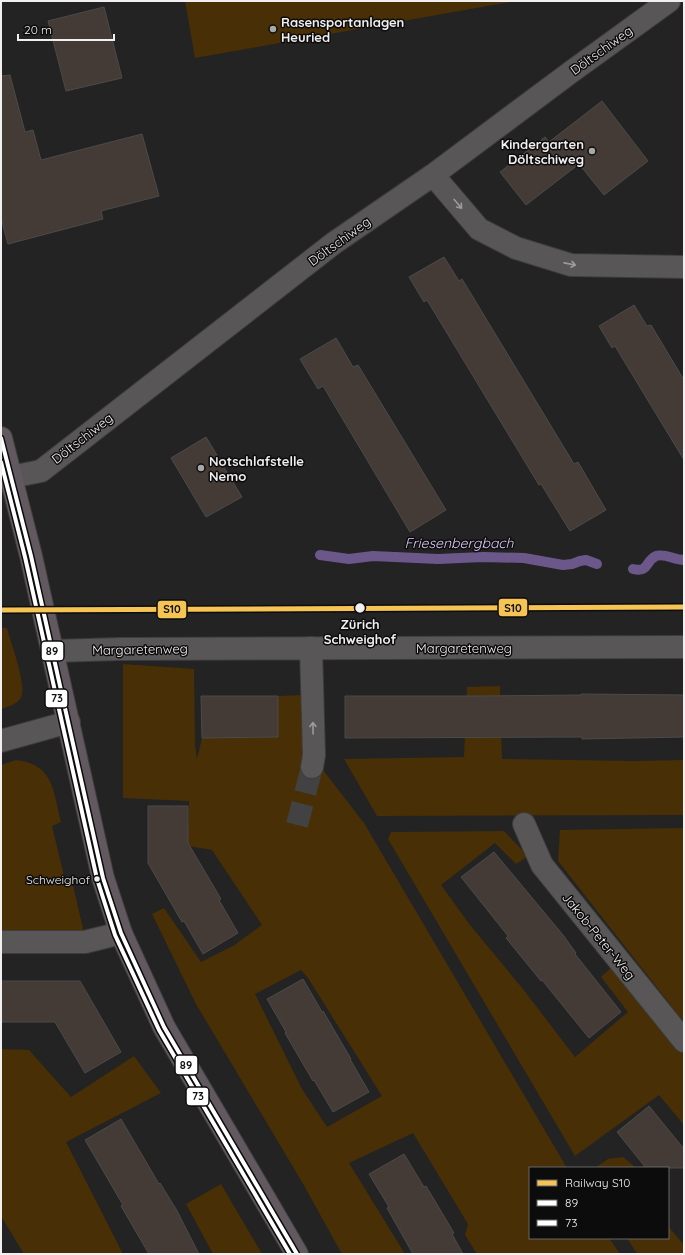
<svg xmlns="http://www.w3.org/2000/svg" width="685" height="1255" font-family="Quicksand,sans-serif">
<style>
.green{fill:#482f05;fill-rule:evenodd}
.lines{fill:none;stroke-linecap:round;stroke-linejoin:round}
.stream{stroke:#6c578a;stroke-width:10}
.building{fill:#443a36;stroke:#4b4b4a}
.minor-tunnel{stroke:#424242;stroke-width:22;stroke-dasharray:22 11;stroke-linecap:butt}
.minor-casing{stroke:#3e3d3d;stroke-width:24}
.major-casing{stroke:#3e3d3d;stroke-width:24}
.minor{stroke:#585657;stroke-width:22}
.major{stroke:#625960;stroke-width:22}
.bus-1-casing{stroke:#0d0c0c;stroke-width:7}
.bus-2-casing{stroke:#0d0c0c;stroke-width:7}
.bus-1{stroke:#fff;stroke-width:4}
.bus-2{stroke:#fff;stroke-width:4}
.rail-1-casing{stroke:#0d0c0c;stroke-width:8}
.rail-1{stroke:#f6c454;stroke-width:5}
.oneway{stroke:#9d9b9c}
.poi-dot{fill:#a9a8a8;stroke:#0d0c0c;stroke-width:1.5}
.stop-dot{fill:#f1eff0;stroke:#0d0c0c;stroke-width:1.5}
.labels{text-anchor:middle;stroke-width:3;stroke-linejoin:round;paint-order:stroke}
.bus-label{font-size:12px;fill:#f1eff0;stroke:#0d0c0c;text-anchor:end}
.poi-label{font-size:13px;font-weight:bold;fill:#f1eff0;stroke:#0d0c0c;text-anchor:start}
.street-label{font-size:13px;fill:#f1eff0;stroke:#0d0c0c}
.stop-label{font-size:13px;font-weight:bold;fill:#f1eff0;stroke:#0d0c0c}
.water-label{font-size:14px;font-style:italic;fill:#decbfe;stroke:#0d0c0c}
.line-badge{stroke:#0d0c0c;stroke-width:1.5}
.pale-badge-label{font-size:11px;text-anchor:middle;font-weight:bold;fill:#111}
</style>
<rect width="100%" height="100%" fill="#232323"/>
<path class="green" d="M185,1H515L195,58Z
M1,628H7C10,641 29,689 20,699C16,705 7,707 1,709Z
M123,664L194,669L195,745L197,759L202,738L278,737V696L304,695L302,764L323,770L364,823L567,1168H530V1238H609L620,1254H477L465,1235L468,1224L413,1133L349,1163L405,1254H342L302,1182L196,1004L152,914L164,908L201,962L233,946L262,925L212,850L188,846L189,801L123,798ZM301,970L308,978L382,1096L327,1127L302,1089L255,994Z
M500,686L502,759L634,761L684,760V815L377,816L344,759L464,757L467,687Z
M16,760C54,764 53,791 61,822L52,826L65,880L72,881L85,937H1V765Z
M684,828V1022L558,861L560,830Z
M504,831L528,856L516,864L495,843L441,885L470,925L523,989L575,1057L628,1012L601,977L613,966L684,1055V1125L659,1095L575,1156L388,839L391,832Z
M1,1049L29,1050L71,1097L134,1056L161,1093L66,1142L123,1254H24L1,1216Z
M623,1157L635,1167L595,1168L608,1159Z
M221,1184L262,1254H213L186,1204Z
M668,1226L684,1245V1254H637L627,1238H668Z"/>
<g class="lines">
<path class="stream" d="M320,555L349,559L373,556L438,559L483,557L524,558L563,565L572,564L580,561L586,560L597,564
M633,569C649,573 645,561 656,556C665,553 674,560 684,560"/>
</g>
<path class="building" d="M104,7L122,78L66,91L48,21Z
M10,75L25,132L33,130L41,160L142,134L159,196L101,211L103,219L8,244L1,218V76Z
M602,101L648,161L604,195L579,164L526,205L500,172L545,137L549,142Z
M444,257L459,281L462,279L574,464L578,462L606,510L570,531L541,484L539,485L427,300L424,302L409,277Z
M634,305L647,326L651,325L684,380V460L615,346L612,348L599,326Z
M336,338L353,367L358,365L446,510L410,532L323,386L318,389L300,359Z
M206,437L242,497L206,517L171,458Z
M581,694L684,695V737L582,739V737L345,738V696H483L581,695Z
M201,696H278V737L202,738Z
M148,806H188V843L221,899L219,900L238,933L203,954L184,921L182,922L148,863Z
M494,852L563,935L576,953L575,954L621,1012L589,1038L542,980L541,981L506,938L508,936L461,877Z
M303,979L322,1012L323,1011L351,1059H350L369,1092L333,1112L314,1080L313,1081L285,1033L286,1032L267,999Z
M1,981H80L121,1052L85,1073L55,1022H1Z
M649,1106L684,1149V1168H646L617,1132Z
M121,1119L159,1184L160,1183L176,1209L199,1254H149L121,1206L123,1205L85,1140Z
M404,1154L424,1187L426,1186L454,1233L452,1234L463,1254H413L387,1208L389,1207L369,1174Z"/>
<g class="lines">
<path class="minor-tunnel" d="M297,825L312,767"/>
<defs>
<path id="minor" d="M433,175L479,229L516,248L571,265L684,267
M11,477L41,471L334,243L433,175L571,72L669,1
M311,648L314,755L312,767
M53,651L120,649L684,647
M1,741L69,722
M524,824L542,865L684,1041
M1,942H85L121,933"/>
<path id="major" d="M1,438L31,556L103,878L121,933L164,1027L297,1254"/>
</defs>
<use href="#minor" class="minor-casing"/>
<use href="#major" class="major-casing"/>
<use href="#minor" class="minor"/>
<use href="#major" class="major"/>
<defs>
<path id="bus-1" d="M1,438L31,556L103,878L121,933L164,1027L297,1254"/>
<path id="bus-2" d="M1,462L25,557L97,879L115,935L159,1030L290,1254"/>
</defs>
<use href="#bus-1" class="bus-1-casing"/>
<use href="#bus-2" class="bus-2-casing"/>
<use href="#bus-1" class="bus-1"/>
<use href="#bus-2" class="bus-2"/>
<defs>
<path id="rail-1" d="M1,610L684,607"/>
</defs>
<use href="#rail-1" class="rail-1-casing"/>
<use href="#rail-1" class="rail-1"/>
</g>
<defs><path id="oneway-shaft" d="M-6 0H5M1.5-3L5.5 0L1.5 3" fill="none" stroke-width="1.6" stroke-linecap="round" stroke-linejoin="round"/></defs>
<g class="oneway">
<use href="#oneway-shaft" transform="translate(458 204) rotate(50)"/>
<use href="#oneway-shaft" transform="translate(570 264) rotate(11)"/>
<use href="#oneway-shaft" transform="translate(313 728) rotate(-91)"/>
</g>
<g class="poi-dot">
<circle cx="273" cy="29" r="4"/>
<circle cx="592" cy="151" r="4"/>
<circle cx="201" cy="468" r="4"/>
</g>
<g class="stop-dot">
<circle cx="360" cy="608" r="5.5"/>
<circle cx="97" cy="879" r="3.5"/>
</g>
<g class="labels">
<g class="bus-label">
<text x="90" y="884">Schweighof</text>
</g>
<g class="poi-label">
<text x="281" y="27">Rasensportanlagen<tspan x="281" dy="15">Heuried</tspan></text>
<text x="584" y="149" text-anchor="end">Kindergarten<tspan x="584" dy="15">Döltschiweg</tspan></text>
<text x="209" y="466">Notschlafstelle<tspan x="209" dy="15">Nemo</tspan></text>
</g>
<g class="street-label">
<text transform="translate(601 50) rotate(-36)" y="5">Döltschiweg</text>
<text transform="translate(339 241) rotate(-36)" y="5">Döltschiweg</text>
<text transform="translate(82 438) rotate(-38)" y="5">Döltschiweg</text>
<text x="464" y="653">Margaretenweg</text>
<text transform="translate(140 649) rotate(-1)" y="5">Margaretenweg</text>
<text transform="translate(599 936) rotate(51)" y="5">Jakob-Peter-Weg</text>
</g>
<g class="stop-label">
<text x="360" y="629">Zürich<tspan x="360" dy="15">Schweighof</tspan></text>
</g>
<g class="water-label">
<text x="459" y="548">Friesenbergbach</text>
</g>
</g>
<g class="line-badge">
<rect x="498" y="598" width="30" height="19" rx="4" fill="#f6c454"/>
<rect x="157" y="600" width="30" height="19" rx="4" fill="#f6c454"/>
<rect x="41" y="641" width="23" height="20" rx="4" fill="#fff"/>
<rect x="45" y="689" width="23" height="19" rx="4" fill="#fff"/>
<rect x="175" y="1055" width="23" height="20" rx="4" fill="#fff"/>
<rect x="186" y="1087" width="23" height="19" rx="4" fill="#fff"/>
</g>
<g class="pale-badge-label">
<text x="513" y="612">S10</text>
<text x="172" y="613">S10</text>
<text x="52" y="655">89</text>
<text x="57" y="702">73</text>
<text x="186" y="1069">89</text>
<text x="198" y="1100">73</text>
</g>
<rect width="685" height="1255" fill="none" stroke="#f1eff0" stroke-width="4"/>
<rect x="529" y="1167" width="140" height="72" fill="#0d0c0c" stroke="#686767"/>
<rect x="537" y="1180" width="20" height="6" fill="#f6c454" stroke="#686767"/>
<text x="565" y="1187" font-size="12" fill="#f1eff0">Railway S10</text>
<rect x="537" y="1200" width="20" height="6" fill="#ffffff" stroke="#686767"/>
<text x="565" y="1207" font-size="12" fill="#f1eff0">89</text>
<rect x="537" y="1220" width="20" height="6" fill="#ffffff" stroke="#686767"/>
<text x="565" y="1227" font-size="12" fill="#f1eff0">73</text>
<path d="M18 34v6h96v-6" fill="none" stroke="#f1eff0" stroke-width="2"/>
<text x="24" y="34" font-size="12" fill="#f1eff0" stroke="#0d0c0c" stroke-width="3" paint-order="stroke">20 m</text>
</svg>
